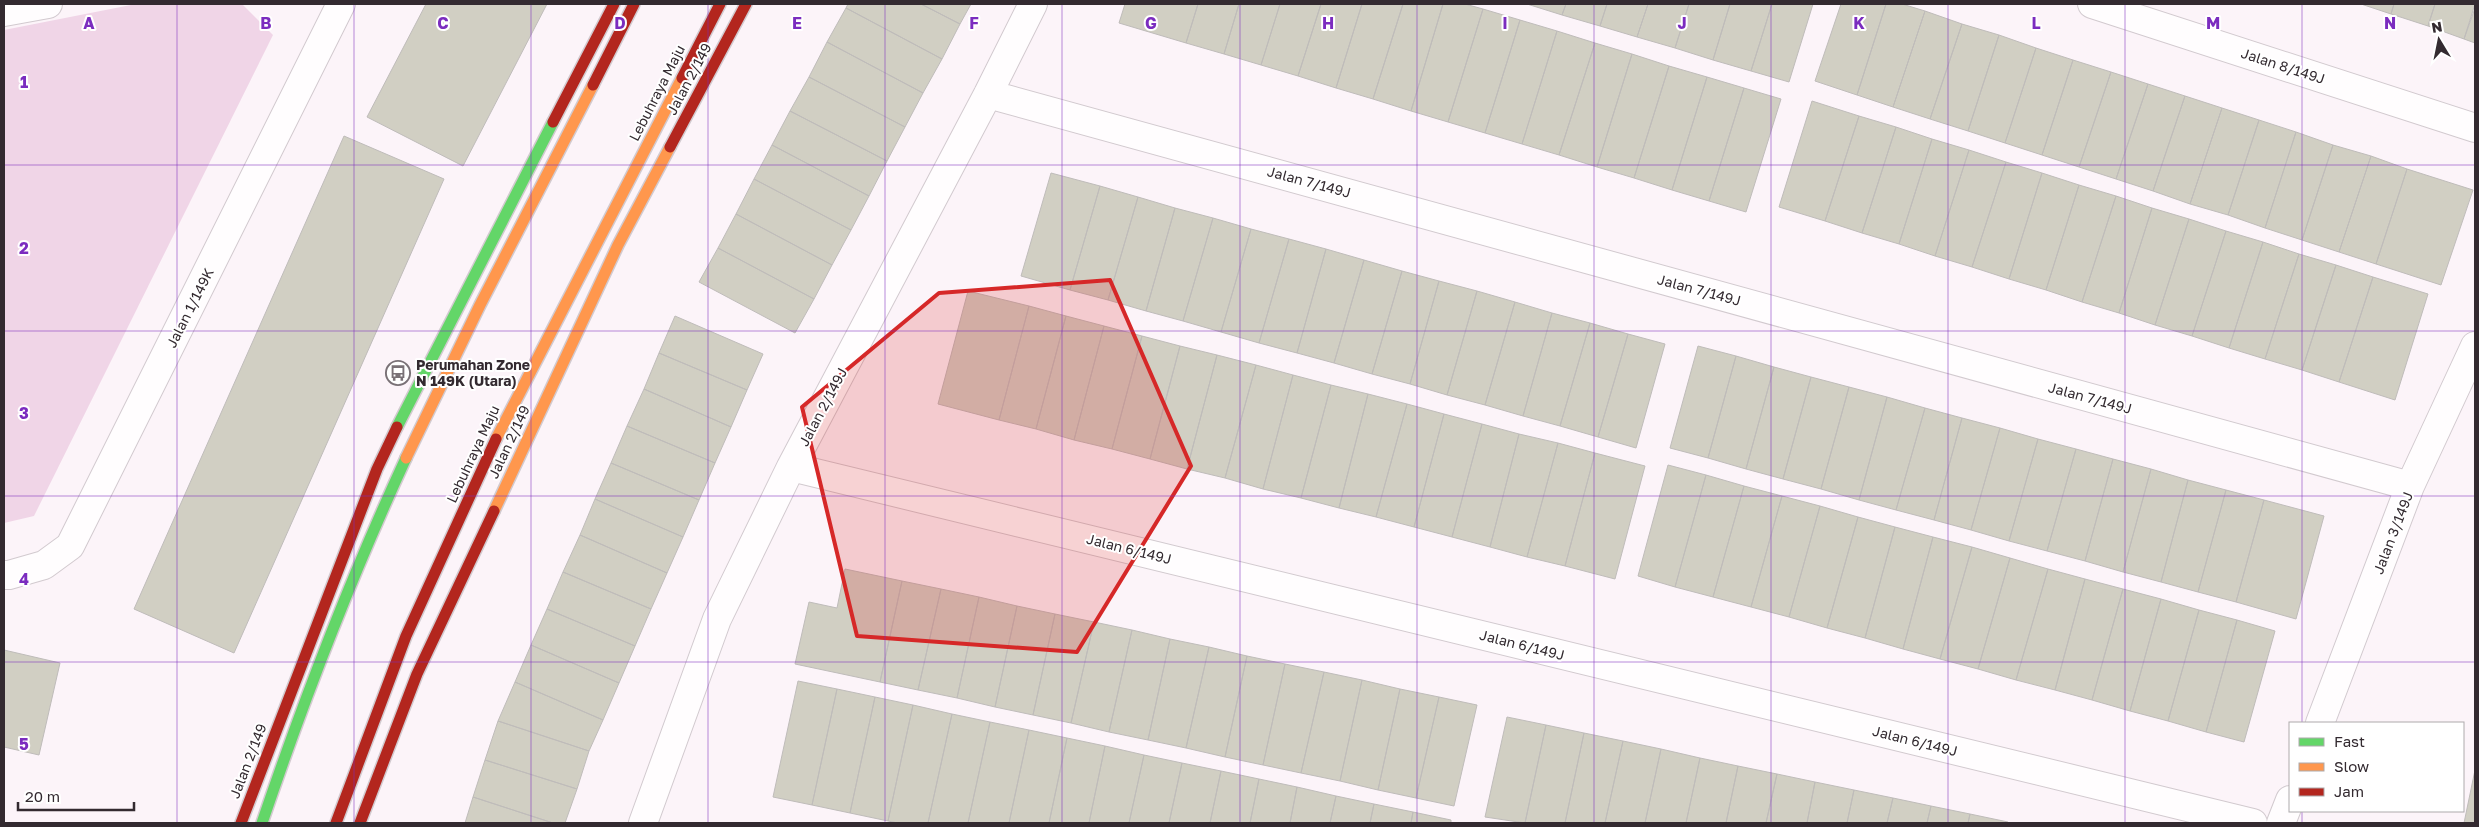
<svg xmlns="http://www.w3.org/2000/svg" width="2479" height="827" font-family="'Golos Text',sans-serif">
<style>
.green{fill:#f0d5e7}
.building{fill:#d1cfc3;stroke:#bfbcba}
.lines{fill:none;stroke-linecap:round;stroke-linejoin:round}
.street-casing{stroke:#d2cacf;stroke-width:30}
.fast-casing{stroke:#d2cacf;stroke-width:14}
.slow-casing{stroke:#d2cacf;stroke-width:14}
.jam-casing{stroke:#d2cacf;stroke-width:14}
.street{stroke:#fffdfe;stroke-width:28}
.fast{stroke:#63d668;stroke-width:11}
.slow{stroke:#ff974d;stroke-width:11}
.jam{stroke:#b3261e;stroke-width:11}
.marked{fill:#d62828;fill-opacity:0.2;stroke:#d62828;stroke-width:4;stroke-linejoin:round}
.grid{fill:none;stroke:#7b2cbf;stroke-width:1;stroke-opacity:0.55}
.labels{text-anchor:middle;stroke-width:4;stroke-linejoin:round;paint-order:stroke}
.street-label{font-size:14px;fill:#332a30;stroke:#fff}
.poi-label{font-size:14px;font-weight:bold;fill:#332a30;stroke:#fff;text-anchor:start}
.grid-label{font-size:16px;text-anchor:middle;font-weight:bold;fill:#7b2cbf;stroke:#fff;stroke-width:4;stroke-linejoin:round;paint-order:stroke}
</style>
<rect width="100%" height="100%" fill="#fcf4f9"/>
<path class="green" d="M136,4H242L273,35L34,516L4,523V30Z"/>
<path class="building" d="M426,4H547L463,166L367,117Z
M848,4H921L960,24L942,59L846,8Z
M921,4H971L960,24Z
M1125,4H1198L1186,43L1119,23Z
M1198,4H1239L1224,54L1186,43Z
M1239,4H1280L1261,65L1224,54Z
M1280,4H1321L1298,76L1261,65Z
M1321,4H1362L1336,88L1298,76Z
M1362,4H1403L1373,99L1336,88Z
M1403,4H1443L1411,111L1373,99Z
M1443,4H1465L1483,9L1448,122L1411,111Z
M1527,4H1566L1562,15Z
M1566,4H1607L1600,26L1562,15Z
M1607,4H1648L1637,37L1600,26Z
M1648,4H1689L1675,48L1637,37Z
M1689,4H1730L1713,60L1675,48Z
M1730,4H1772L1751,71L1713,60Z
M1772,4H1813L1789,82L1751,71Z
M1841,4H1886L1857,95L1815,81Z
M1886,4H1902L1925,11L1893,107L1857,95Z
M2361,4H2394L2391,14Z
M2394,4H2435L2428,26L2391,14Z
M2435,4H2475L2464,39L2428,26Z
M846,8L942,59L923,93L827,42Z
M2475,8V43L2464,39Z
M1483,9L1520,20L1485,133L1448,122Z
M1925,11L1962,24L1930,119L1893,107Z
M1520,20L1557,31L1522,144L1485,133Z
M1962,24L1999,35L1968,131L1930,119Z
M1557,31L1595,43L1559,155L1522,144Z
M1999,35L2036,48L2005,143L1968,131Z
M827,42L923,93L905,127L809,77Z
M1595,43L1632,54L1597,167L1559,155Z
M2036,48L2073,60L2042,155L2005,143Z
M1632,54L1669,66L1634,178L1597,167Z
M2073,60L2111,72L2079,167L2042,155Z
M1669,66L1707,77L1672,190L1634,178Z
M2111,72L2148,84L2116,179L2079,167Z
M809,77L905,127L887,161L790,111Z
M1707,77L1744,88L1709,201L1672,190Z
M2148,84L2185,96L2153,191L2116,179Z
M1744,88L1781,99L1746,212L1709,201Z
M2185,96L2222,108L2190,204L2153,191Z
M1812,101L1859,116L1825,221L1779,207Z
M2222,108L2259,120L2228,215L2190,204Z
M790,111L887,161L869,196L772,145Z
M1859,116L1896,127L1862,233L1825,221Z
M2259,120L2296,132L2265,228L2228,215Z
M1896,127L1932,139L1899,244L1862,233Z
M2296,132L2333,145L2302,240L2265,228Z
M344,136L444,179L234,653L134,609Z
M1932,139L1969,150L1935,256L1899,244Z
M772,145L869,196L851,230L754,179Z
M2333,145L2371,156L2339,252L2302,240Z
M1969,150L2006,162L1972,267L1935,256Z
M2371,156L2407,169L2376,264L2339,252Z
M2006,162L2042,173L2009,279L1972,267Z
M2407,169L2473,190L2441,285L2376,264Z
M1051,173L1100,186L1070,290L1021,276Z
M2042,173L2079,185L2046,290L2009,279Z
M754,179L851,230L832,265L736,214Z
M2079,185L2116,196L2082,302L2046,290Z
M1100,186L1138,197L1108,300L1070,290Z
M2116,196L2152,208L2119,313L2082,302Z
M1138,197L1175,208L1146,311L1108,300Z
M1175,208L1213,218L1183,321L1146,311Z
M2152,208L2189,219L2155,325L2119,313Z
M736,214L832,265L814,299L718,248Z
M1213,218L1251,229L1221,332L1183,321Z
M2189,219L2226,231L2192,336L2155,325Z
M1251,229L1289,239L1259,343L1221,332Z
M2226,231L2263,242L2229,348L2192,336Z
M1289,239L1326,249L1297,353L1259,343Z
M2263,242L2299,254L2265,359L2229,348Z
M718,248L814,299L795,333L699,282Z
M1326,249L1364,260L1334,363L1297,353Z
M2299,254L2336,265L2302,370L2265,359Z
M1364,260L1402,271L1372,374L1334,363Z
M2336,265L2373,277L2339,382L2302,370Z
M1402,271L1439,281L1410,384L1372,374Z
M2373,277L2428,294L2395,400L2339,382Z
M1439,281L1477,291L1447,395L1410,384Z
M968,291L1029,306L999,420L938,404Z
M1477,291L1515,302L1485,405L1447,395Z
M1515,302L1552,313L1523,416L1485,405Z
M1029,306L1066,316L1036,429L999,420Z
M1552,313L1590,323L1560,426L1523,416Z
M675,316L763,354L747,390L659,353Z
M1066,316L1104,326L1074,440L1036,429Z
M1590,323L1628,334L1598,437L1560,426Z
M1104,326L1142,336L1112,449L1074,440Z
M1628,334L1665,344L1636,448L1598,437Z
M1142,336L1180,346L1150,459L1112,449Z
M1180,346L1217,355L1187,469L1150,459Z
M1698,346L1736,356L1708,458L1670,448Z
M659,353L747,390L731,427L644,389Z
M1217,355L1256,365L1225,478L1187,469Z
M1736,356L1774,367L1746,469L1708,458Z
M1256,365L1293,375L1263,489L1225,478Z
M1774,367L1811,377L1783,479L1746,469Z
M1293,375L1331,385L1301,498L1263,489Z
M1811,377L1849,387L1821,489L1783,479Z
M1331,385L1368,394L1339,508L1301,498Z
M1849,387L1887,397L1859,500L1821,489Z
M644,389L731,427L715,463L627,426Z
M1368,394L1407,404L1376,517L1339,508Z
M1887,397L1925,408L1896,510L1859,500Z
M1407,404L1444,414L1414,527L1376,517Z
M1925,408L1962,418L1934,520L1896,510Z
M1444,414L1482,424L1452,537L1414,527Z
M1962,418L2000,428L1971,530L1934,520Z
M1482,424L1519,434L1490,547L1452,537Z
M627,426L715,463L699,500L611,463Z
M2000,428L2038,439L2009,541L1971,530Z
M1519,434L1558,443L1527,557L1490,547Z
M2038,439L2076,449L2047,551L2009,541Z
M1558,443L1595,453L1565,566L1527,557Z
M2076,449L2113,459L2085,561L2047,551Z
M1595,453L1645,466L1615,579L1565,566Z
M2113,459L2151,469L2123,572L2085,561Z
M611,463L699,500L683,537L595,499Z
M1668,465L1706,475L1675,587L1638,576Z
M2151,469L2188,480L2161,582L2123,572Z
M1706,475L1744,486L1713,597L1675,587Z
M2188,480L2226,490L2198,592L2161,582Z
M1744,486L1782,496L1751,607L1713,597Z
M2226,490L2264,500L2236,602L2198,592Z
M1782,496L1820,506L1789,617L1751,607Z
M595,499L683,537L667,573L580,535Z
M2264,500L2324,516L2296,619L2236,602Z
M1820,506L1858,517L1827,628L1789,617Z
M1858,517L1895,527L1865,638L1827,628Z
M1895,527L1933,537L1903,649L1865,638Z
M580,535L667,573L651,609L563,572Z
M1933,537L1972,547L1940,659L1903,649Z
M1972,547L2010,558L1978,669L1940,659Z
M2010,558L2048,569L2016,680L1978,669Z
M845,569L902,581L880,682L795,664L809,602L837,608Z
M2048,569L2085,579L2055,690L2016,680Z
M563,572L651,609L635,646L547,609Z
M2085,579L2123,589L2092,700L2055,690Z
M902,581L941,589L918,690L880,682Z
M941,589L979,597L957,698L918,690Z
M2123,589L2161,599L2130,711L2092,700Z
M979,597L1017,606L995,707L957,698Z
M2161,599L2199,610L2168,721L2130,711Z
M1017,606L1055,614L1033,715L995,707Z
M547,609L635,646L619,683L531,645Z
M2199,610L2237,620L2206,732L2168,721Z
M1055,614L1094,622L1071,723L1033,715Z
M2237,620L2275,631L2244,742L2206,732Z
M1094,622L1132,630L1109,732L1071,723Z
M1132,630L1170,639L1148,740L1109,732Z
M1170,639L1209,647L1186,748L1148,740Z
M531,645L619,683L603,720L515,682Z
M1209,647L1247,656L1225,757L1186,748Z
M4,650L60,663L39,755L4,747Z
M1247,656L1285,664L1263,765L1225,757Z
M1285,664L1324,672L1301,773L1263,765Z
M1324,672L1362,680L1340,781L1301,773Z
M1362,680L1400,689L1378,790L1340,781Z
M798,681L837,689L812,805L773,797Z
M515,682L603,720L589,751L498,721Z
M837,689L875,697L850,813L812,805Z
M1400,689L1439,697L1416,798L1378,790Z
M875,697L913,705L888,821L850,813Z
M1439,697L1477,705L1454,806L1416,798Z
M913,705L952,714L928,823H898L888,821Z
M952,714L990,722L968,823H928Z
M1507,717L1546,725L1525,823L1485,817Z
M498,721L589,751L577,789L485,760Z
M990,722L1029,730L1009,823H968Z
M1546,725L1584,733L1565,823H1525Z
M1029,730L1067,738L1049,823H1009Z
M1584,733L1623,741L1605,823H1565Z
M1067,738L1105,746L1089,823H1049Z
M1623,741L1661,749L1645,823H1605Z
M1105,746L1144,755L1129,823H1089Z
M1661,749L1700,758L1686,823H1645Z
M1144,755L1182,763L1169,823H1129Z
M1700,758L1738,766L1726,823H1686Z
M485,760L577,789L565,823H553L473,797Z
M1182,763L1221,771L1210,823H1169Z
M1738,766L1777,774L1766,823H1726Z
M2475,770V823H2464Z
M1221,771L1259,779L1250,823H1210Z
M1777,774L1815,782L1807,823H1766Z
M1259,779L1297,787L1290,823H1250Z
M1815,782L1854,790L1847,823H1807Z
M1297,787L1336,796L1330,823H1290Z
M1854,790L1893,798L1887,823H1847Z
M1336,796L1374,804L1370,823H1330Z
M473,797L553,823H465Z
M1893,798L1931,806L1927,823H1887Z
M1374,804L1413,812L1411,823H1370Z
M1931,806L1970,814L1968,823H1927Z
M1413,812L1451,820V823H1411Z
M1970,814L2008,822V823H1968Z"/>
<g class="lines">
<defs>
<path id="street" d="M2092,4L2475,128
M4,12L48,4
M988,94L2410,486
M791,467L2253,823
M4,575H9L44,565L70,546L341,4
M2320,723L2410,486L2475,346
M643,823L717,619L791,467L988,94L1033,4
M2281,823L2290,800"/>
<path id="fast" d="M397,427L553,122
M262,823C304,699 351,577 406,458"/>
<path id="slow" d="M496,439L682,78
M406,458L480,305L593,85
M494,511L618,245L670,147"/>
<path id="jam" d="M682,78L720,4
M593,85L634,4
M553,122L614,4
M670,147L746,4
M241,823L377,469L397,427
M336,823L406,636L496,439
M360,823L417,674L494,511"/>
</defs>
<use href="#street" class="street-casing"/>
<use href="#fast" class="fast-casing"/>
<use href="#slow" class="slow-casing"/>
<use href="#jam" class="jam-casing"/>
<use href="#street" class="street"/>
<use href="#fast" class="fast"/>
<use href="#slow" class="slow"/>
<use href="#jam" class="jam"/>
</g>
<path class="marked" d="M1110,280L1191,466L1077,652L857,636L802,407L939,293Z"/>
<path class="grid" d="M177,4V823M354,4V823M531,4V823M708,4V823M885,4V823M1062,4V823M1240,4V823M1417,4V823M1594,4V823M1771,4V823M1948,4V823M2125,4V823M2302,4V723M4,165H2475M4,331H2475M4,496H2475M4,662H2475M2302,811V823"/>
<defs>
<symbol id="bus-ring" viewBox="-11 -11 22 22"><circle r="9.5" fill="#fff" stroke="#797176" stroke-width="1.5"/><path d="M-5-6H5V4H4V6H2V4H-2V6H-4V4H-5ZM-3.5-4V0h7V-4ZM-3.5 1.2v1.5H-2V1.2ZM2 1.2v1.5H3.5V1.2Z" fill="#797176"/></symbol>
</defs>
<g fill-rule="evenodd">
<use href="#bus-ring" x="384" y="359" width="28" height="28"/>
</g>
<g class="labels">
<g class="street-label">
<text transform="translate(2283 66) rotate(18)" y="5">Jalan 8/149J</text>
<text transform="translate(689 79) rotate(-62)" y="5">Jalan 2/149</text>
<text transform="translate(657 93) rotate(-63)" y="5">Lebuhraya Maju</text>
<text transform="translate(1309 182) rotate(15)" y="5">Jalan 7/149J</text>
<text transform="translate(1699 290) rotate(15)" y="5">Jalan 7/149J</text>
<text transform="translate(190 308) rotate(-63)" y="5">Jalan 1/149K</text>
<text transform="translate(2090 398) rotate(15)" y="5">Jalan 7/149J</text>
<text transform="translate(823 407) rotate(-62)" y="5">Jalan 2/149J</text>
<text transform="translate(509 442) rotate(-65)" y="5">Jalan 2/149</text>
<text transform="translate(473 454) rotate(-65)" y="5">Lebuhraya Maju</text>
<text transform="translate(2393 533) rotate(-69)" y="5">Jalan 3/149J</text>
<text transform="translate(1129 549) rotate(14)" y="5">Jalan 6/149J</text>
<text transform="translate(1522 645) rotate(14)" y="5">Jalan 6/149J</text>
<text transform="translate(1915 741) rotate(14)" y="5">Jalan 6/149J</text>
<text transform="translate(248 761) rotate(-69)" y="5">Jalan 2/149</text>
</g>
<g class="poi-label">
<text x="416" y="370">Perumahan Zone<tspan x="416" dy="16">N 149K (Utara)</tspan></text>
</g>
</g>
<g class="grid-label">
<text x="89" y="29">A</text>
<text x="266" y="29">B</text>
<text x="443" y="29">C</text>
<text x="620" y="29">D</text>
<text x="797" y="29">E</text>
<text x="974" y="29">F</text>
<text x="1151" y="29">G</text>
<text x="1328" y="29">H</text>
<text x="1505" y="29">I</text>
<text x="1682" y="29">J</text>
<text x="1859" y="29">K</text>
<text x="2036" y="29">L</text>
<text x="2213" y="29">M</text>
<text x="2390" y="29">N</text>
<text x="24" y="88">1</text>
<text x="24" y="254">2</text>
<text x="24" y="419">3</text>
<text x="24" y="585">4</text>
<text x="24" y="750">5</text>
</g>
<rect width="2479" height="827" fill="none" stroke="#332a30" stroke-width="10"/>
<rect x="2289" y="722" width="175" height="90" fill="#ffffff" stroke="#adaaac"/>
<rect x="2299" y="738" width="25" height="8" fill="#63d668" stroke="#adaaac"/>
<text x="2334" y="747" font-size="15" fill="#332a30">Fast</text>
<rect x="2299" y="763" width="25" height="8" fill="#ff974d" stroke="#adaaac"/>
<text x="2334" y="772" font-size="15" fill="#332a30">Slow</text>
<rect x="2299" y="788" width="25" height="8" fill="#b3261e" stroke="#adaaac"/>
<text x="2334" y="797" font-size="15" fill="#332a30">Jam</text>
<g transform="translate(2439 40) rotate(350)" stroke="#ffffff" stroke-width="4" paint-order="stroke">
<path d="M0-4L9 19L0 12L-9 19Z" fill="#332a30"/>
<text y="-8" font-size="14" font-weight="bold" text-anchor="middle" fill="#332a30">N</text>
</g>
<path d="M18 802v8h116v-8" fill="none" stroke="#332a30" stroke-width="2.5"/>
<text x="25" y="802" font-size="15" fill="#332a30" stroke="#ffffff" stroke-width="4" paint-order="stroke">20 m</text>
</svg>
